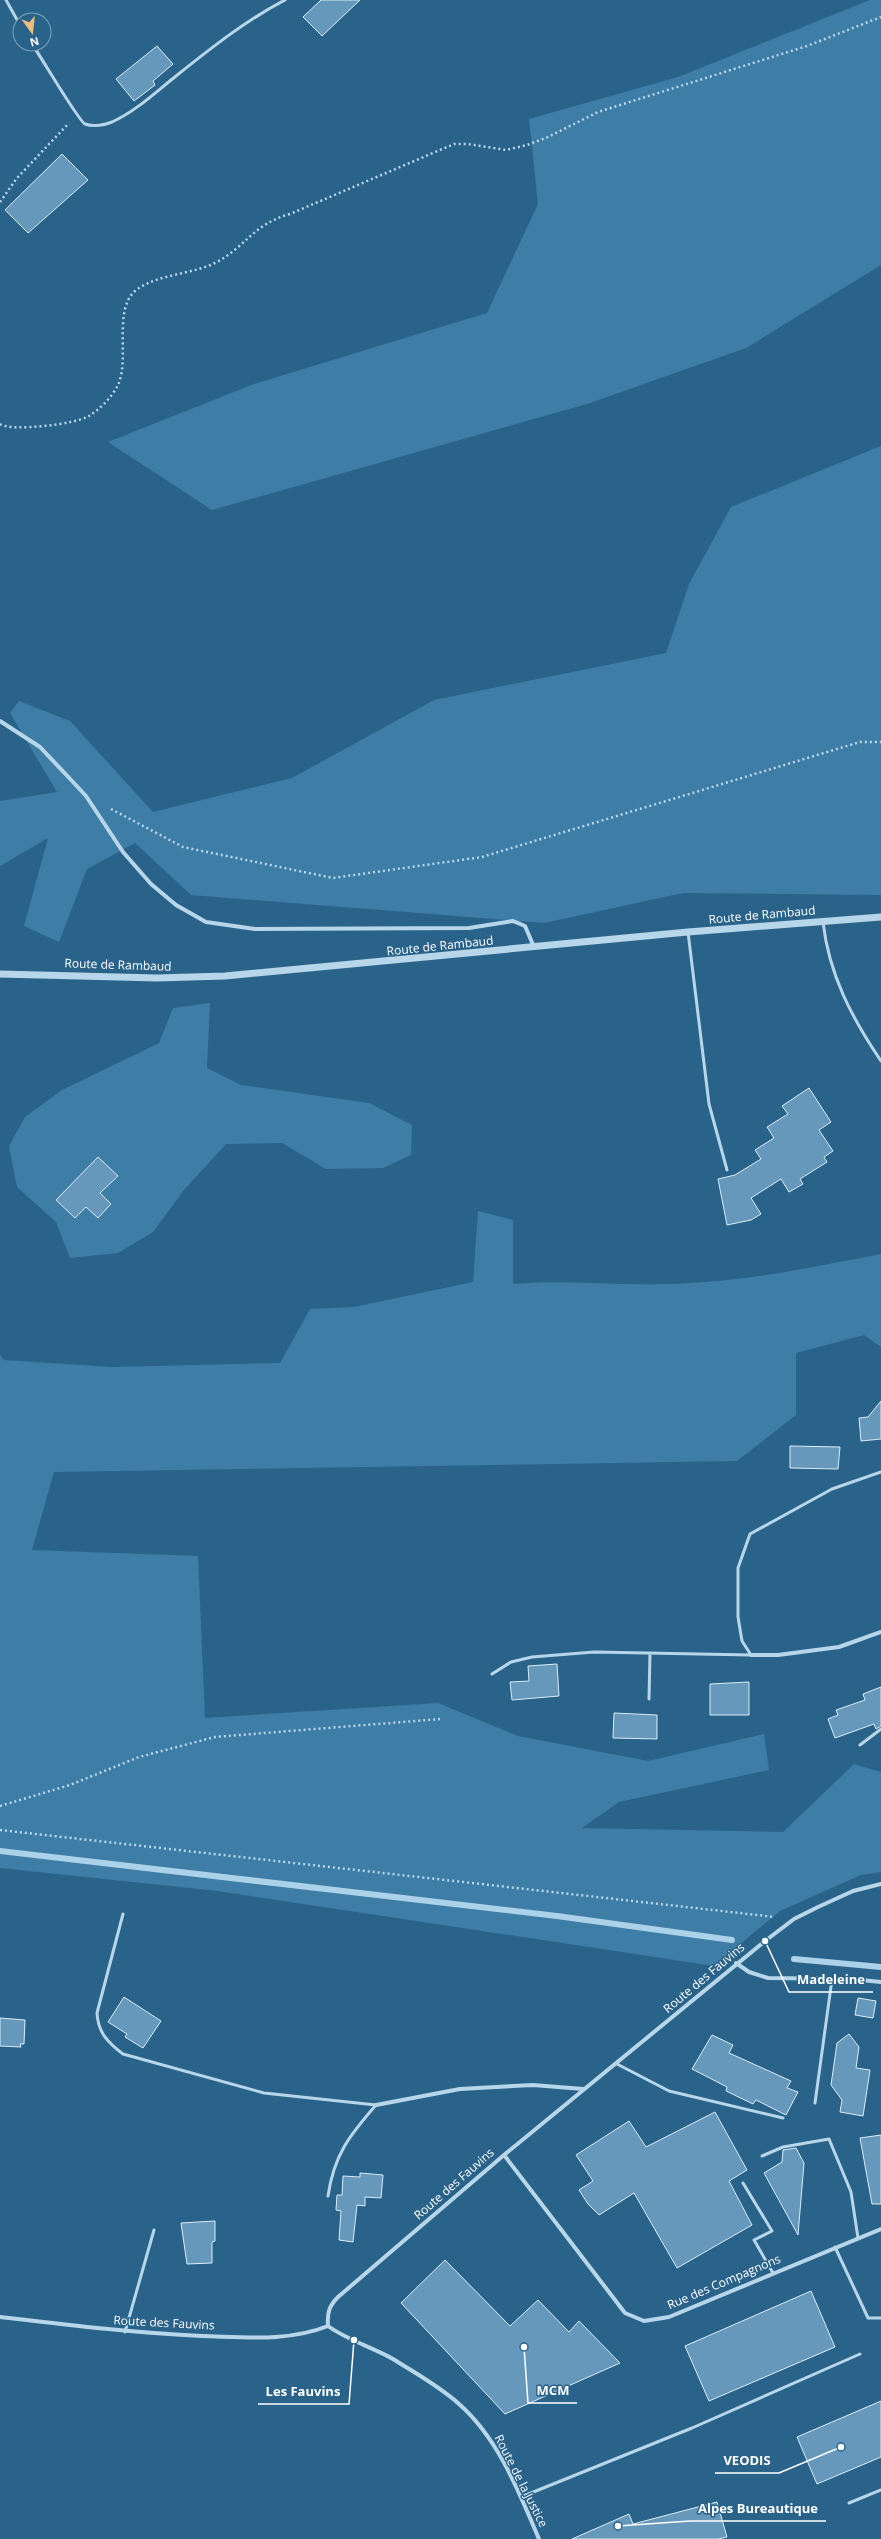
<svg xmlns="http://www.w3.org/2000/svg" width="881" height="2539" font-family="'Open Sans',sans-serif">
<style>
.green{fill:#3e7da6}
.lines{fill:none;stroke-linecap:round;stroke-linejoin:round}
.stream{stroke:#acd2e9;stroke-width:6}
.building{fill:#6598ba;stroke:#dbecf7}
.path{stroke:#b8d6e9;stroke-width:2.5;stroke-dasharray:2 3;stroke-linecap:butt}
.service{stroke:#b8d6e9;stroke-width:3}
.minor{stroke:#b8d6e9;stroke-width:4}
.tertiary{stroke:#b8d6e9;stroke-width:7}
.labels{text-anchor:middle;stroke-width:3;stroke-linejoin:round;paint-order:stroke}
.street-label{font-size:12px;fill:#fff;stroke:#2a638a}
.leader{fill:none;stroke:#fff;stroke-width:1.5}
.callout-dot{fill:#fff;stroke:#2a638a;stroke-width:1.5}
.callout-label{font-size:13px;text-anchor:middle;font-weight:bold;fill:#fff;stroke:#2a638a;stroke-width:3;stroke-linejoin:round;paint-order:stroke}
</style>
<rect width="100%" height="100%" fill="#2a638a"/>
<path class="green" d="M870,0H881V265L746,348L587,404L212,510L108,442L254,384L487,313L538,204L529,119L678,77Z
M881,446V895L683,893L544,923L191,895L135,843L87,869L59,942L24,926L48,838L0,866V801L57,792L10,713L19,701L70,721L153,812L292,778L434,700L666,653L689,584L731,507Z
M210,1003L207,1068L241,1085L369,1103L412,1125L411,1155L383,1168L326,1169L282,1143L226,1144L184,1190L153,1232L118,1253L70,1258L56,1222L17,1187L9,1146L25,1117L62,1090L159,1043L173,1008Z
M478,1211L513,1220V1284C564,1279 614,1286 665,1284C738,1283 809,1268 881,1254V1347L864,1335L796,1353V1415L737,1461L54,1472L32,1550L198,1556L205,1718L438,1703L518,1736L648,1761L764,1734L769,1770L619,1802L582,1828L783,1832L854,1764L881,1772V1872L861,1875L780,1911L714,1966L218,1891L0,1868V1355L4,1360L112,1367L280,1363L310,1309L354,1307L473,1282Z"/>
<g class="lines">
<path class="stream" d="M0,1851L557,1916L732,1940
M794,1959L881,1967"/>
</g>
<path class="building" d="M321,0H360L322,36L303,17Z
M157,46L173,64L153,81L155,85L134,101L116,79Z
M62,154L88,180L28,233L5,210Z
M809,1088L831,1122L819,1130L833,1151L824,1157L827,1162L800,1179L803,1184L789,1192L781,1179L751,1198L761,1214L751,1220L727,1225L718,1179L735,1175L761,1159L755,1150L774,1138L767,1127L788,1114L782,1106Z
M98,1157L118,1176L100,1193L111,1204L98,1218L86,1207L75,1218L56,1200Z
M881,1401V1439L861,1441L859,1418L868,1417Z
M790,1446L840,1447L838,1469L790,1468Z
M557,1664L559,1696L512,1700L510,1682L529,1681L528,1666Z
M749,1682V1715H710V1684Z
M881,1687V1726L876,1729L874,1724L835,1738L828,1719L838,1715L836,1710L865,1700L863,1694Z
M614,1713L657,1715V1739L613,1738Z
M124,1997L161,2021L143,2048L125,2037L127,2034L108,2022Z
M858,1998L876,2001L873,2018L855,2015Z
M0,2018L25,2020L24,2044H20L21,2047L0,2046Z
M849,2034L859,2047L856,2068L870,2070L863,2116L840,2112L842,2100L831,2085L837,2043Z
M712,2035L733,2045L729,2053L791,2081L787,2088L798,2092L786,2115L756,2100L753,2104L726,2091L727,2087L692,2069Z
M715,2112L747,2170L729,2181L752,2225L677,2268L634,2193L599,2215L588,2204L579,2190L593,2181L576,2155L629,2121L646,2147Z
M881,2135V2204H872L860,2138Z
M796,2148L804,2163L798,2235L764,2173L782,2162L783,2150Z
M360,2173L383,2175L381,2198L365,2197V2206L357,2205L353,2242L339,2240L341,2211L336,2210L337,2195H342L343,2176L360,2177Z
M215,2221V2241L212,2242V2263L187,2264L181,2223Z
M445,2260L510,2326L538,2300L569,2332L579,2321L620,2363L505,2414L401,2303Z
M811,2291L835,2347L709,2401L685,2346Z
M881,2401V2457L817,2484L797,2437Z
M717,2502L727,2537L718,2539H572L629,2514L633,2524Z"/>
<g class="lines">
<path class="path" d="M0,202L17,178L69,123
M0,424C11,432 77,424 89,416C100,409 112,397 118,385C130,359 113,310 135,291C156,274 190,275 215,263C246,247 253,224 290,214L454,144H468L506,150L527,145L548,137L598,112L807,46L881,17
M111,809L183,847L333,878L482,857L860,742H881
M0,1806L70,1785L139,1757L215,1737L440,1719
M0,1830L775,1917"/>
<path class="service" d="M6,0L20,25
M32,44C40,55 79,122 85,124C93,127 105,125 112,122C136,111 156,92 176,76C211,48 245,21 285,0
M823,922C829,975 852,1018 881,1061
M688,932L709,1104L727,1170
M751,1655L742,1641L738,1617V1568L750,1534L832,1489L881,1472
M492,1674L511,1662L532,1657L594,1652L751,1655
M649,1699L650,1653
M860,1745L881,1729
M123,1914L97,2013C98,2032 107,2042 123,2054L264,2093L376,2105
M617,2064L669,2091L783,2118
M815,2103L832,1979
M762,2156L783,2147L829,2139L851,2192L858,2238
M743,2183L772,2231L754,2240L773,2273
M328,2196C334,2155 349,2136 376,2105
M835,2247L868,2318H881
M125,2332L154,2230
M521,2497L692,2428L860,2354
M849,2503L881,2490"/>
<path class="minor" d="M0,721L40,747L73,782L86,796L123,852L151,884L176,905L206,922L255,929L469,928L513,921L525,926L534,947
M751,1655H778L839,1647L881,1632
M736,1963L749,1972L768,1978L851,1979L881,1982
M376,2105L460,2089L533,2085L583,2089
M504,2155L625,2313L644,2321L669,2317L881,2229
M0,2317C68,2325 134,2333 202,2336C244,2337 288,2342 328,2326
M328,2326C327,2313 329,2306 338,2297L504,2155L765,1941L794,1919L818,1907L853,1891L881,1884
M328,2326C347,2340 372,2347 393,2359C415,2373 439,2386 459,2404C498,2438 519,2492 539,2539"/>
<path class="tertiary" d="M0,974L157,978L225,976L688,932L881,917"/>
</g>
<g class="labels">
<g class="street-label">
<text transform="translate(762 915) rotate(-5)" y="4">Route de Rambaud</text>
<text transform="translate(440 946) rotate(-6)" y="4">Route de Rambaud</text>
<text transform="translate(118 965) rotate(2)" y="4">Route de Rambaud</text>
<text transform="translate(704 1978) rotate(-40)" y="4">Route des Fauvins</text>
<text transform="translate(454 2184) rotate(-41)" y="4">Route des Fauvins</text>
<text transform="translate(724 2282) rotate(-23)" y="4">Rue des Compagnons</text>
<text transform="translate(164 2323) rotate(3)" y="4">Route des Fauvins</text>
<text transform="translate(521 2481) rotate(63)" y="4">Route de la Justice</text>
</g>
</g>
<path class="leader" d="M765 1941L789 1992H873M524 2347L528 2403H577M354 2340L349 2404H258M841 2447L779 2473H715M618 2526L690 2521H826"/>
<g class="callout-dot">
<circle cx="765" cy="1941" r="4"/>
<circle cx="524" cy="2347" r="4"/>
<circle cx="354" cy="2340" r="4"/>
<circle cx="841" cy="2447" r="4"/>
<circle cx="618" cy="2526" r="4"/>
</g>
<g class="callout-label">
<text x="831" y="1984">Madeleine</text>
<text x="553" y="2395">MCM</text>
<text x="303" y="2396">Les Fauvins</text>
<text x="747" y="2465">VEODIS</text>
<text x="758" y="2513">Alpes Bureautique</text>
</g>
<g transform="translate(32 32) rotate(165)"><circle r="19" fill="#2a638a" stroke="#7fa1b9"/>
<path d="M0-3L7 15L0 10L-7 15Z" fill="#f0bd7f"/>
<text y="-6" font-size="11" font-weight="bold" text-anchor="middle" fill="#ffffff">N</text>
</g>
</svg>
